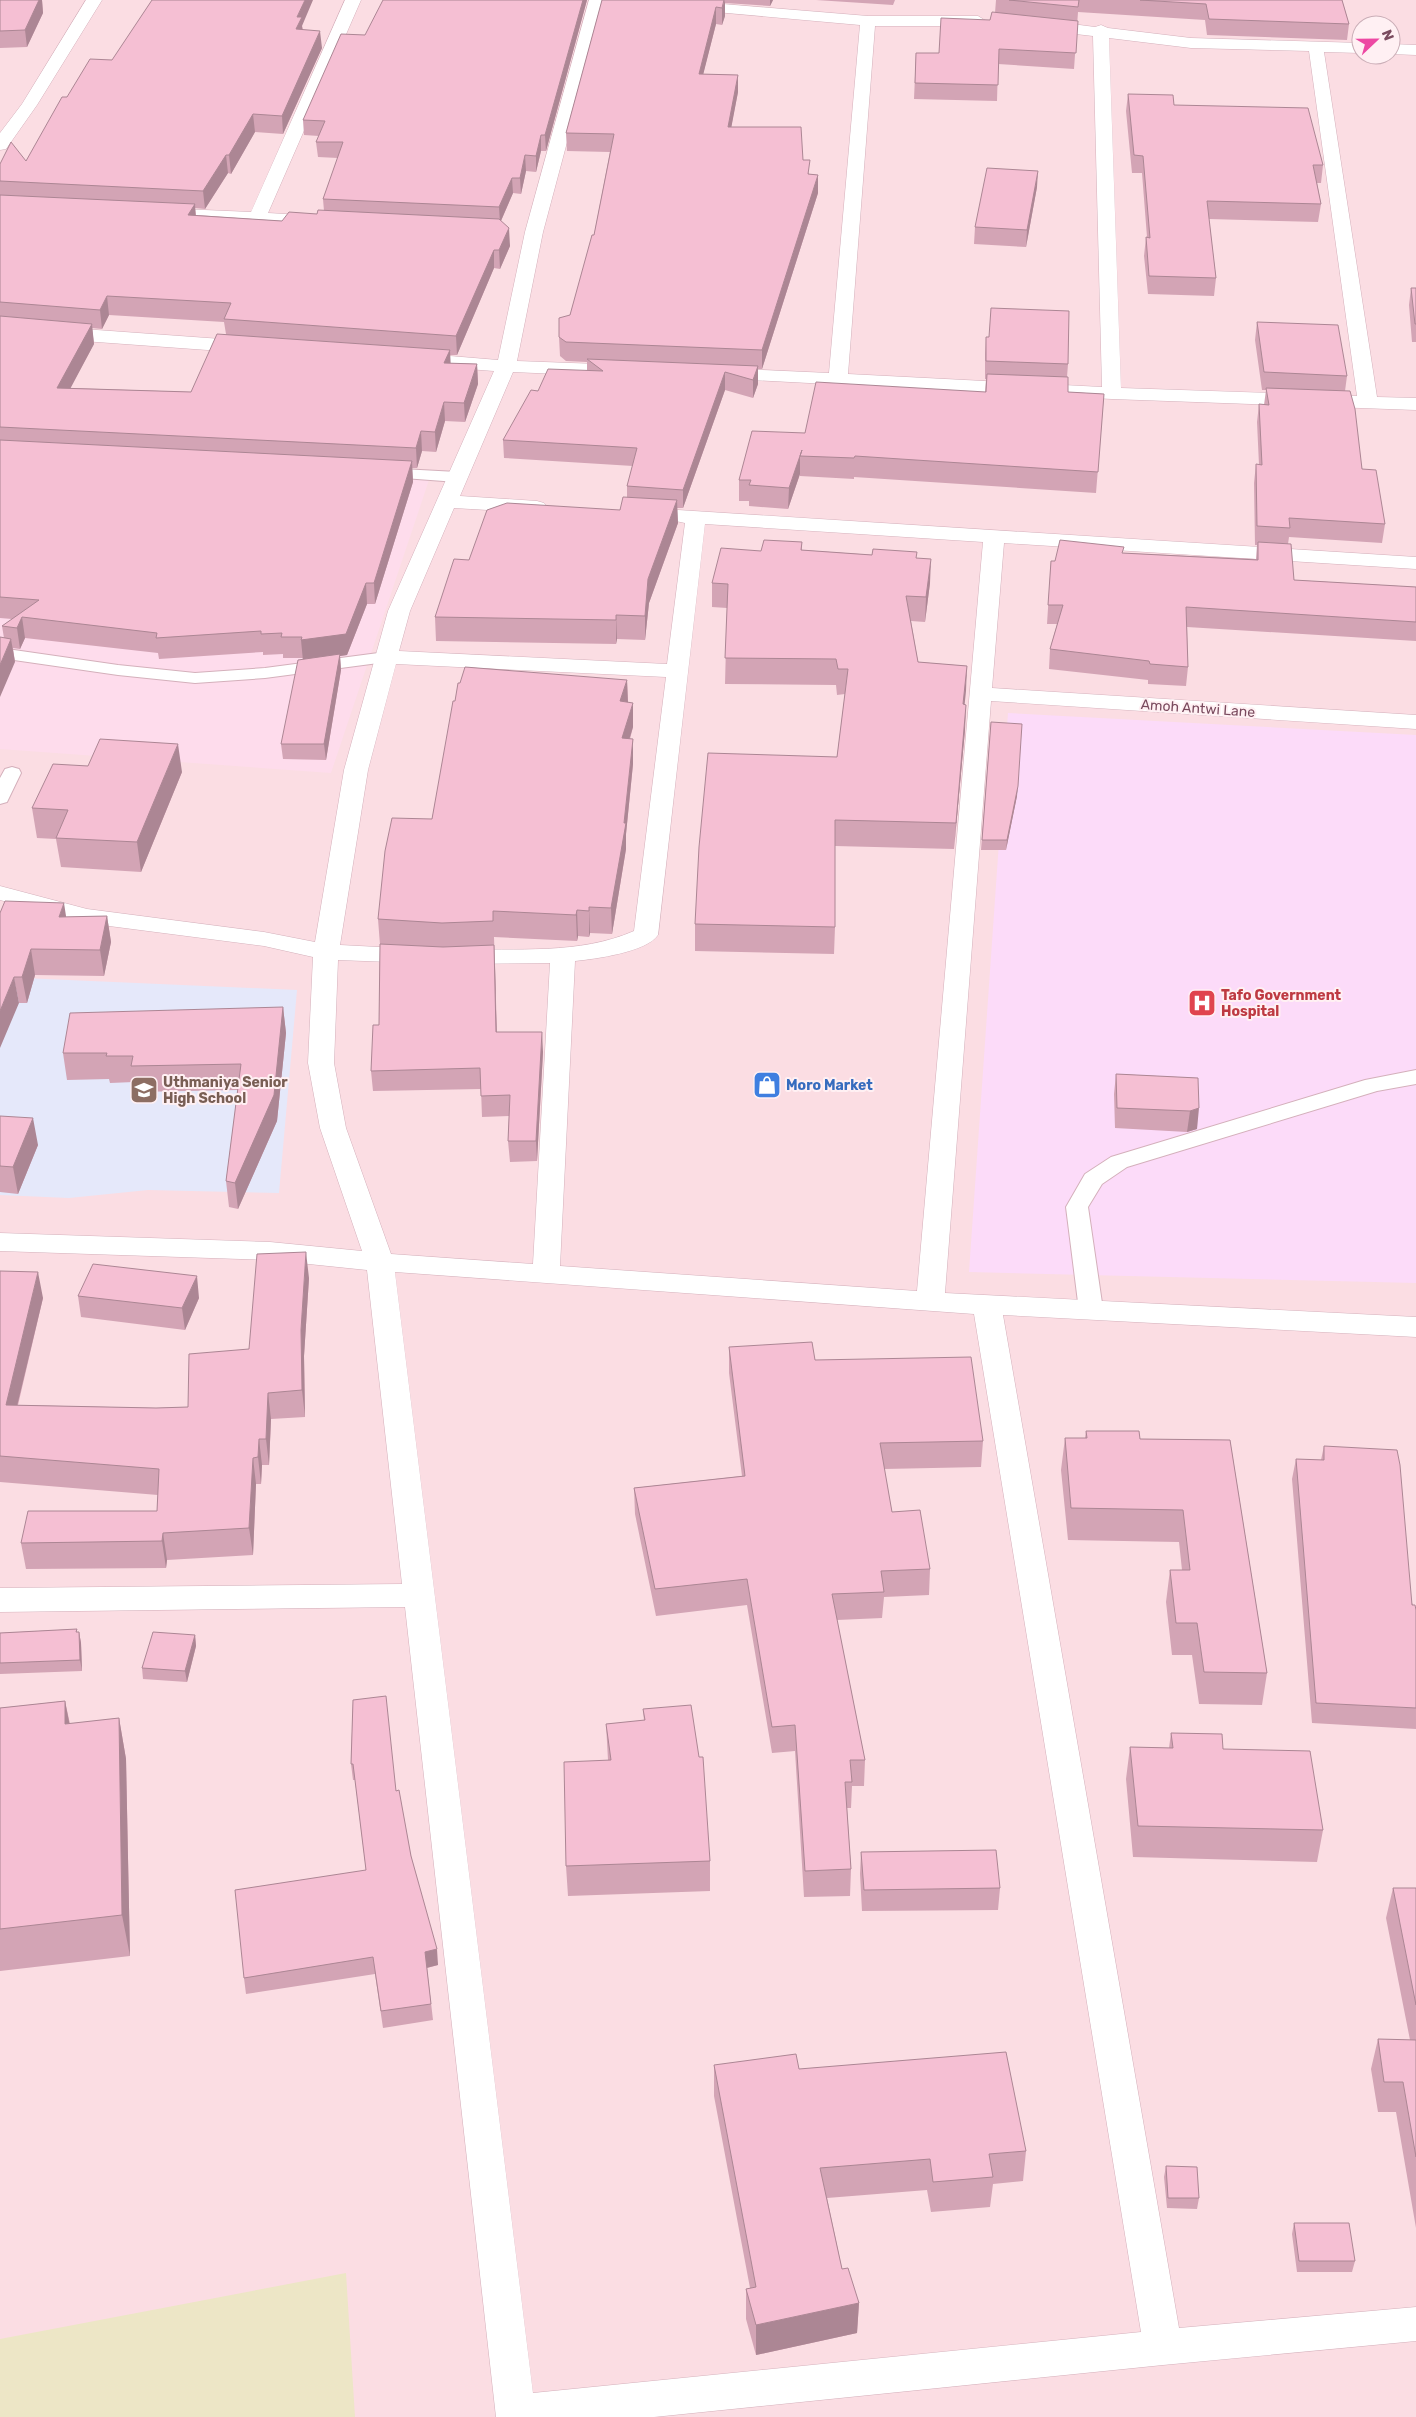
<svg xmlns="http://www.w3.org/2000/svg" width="1416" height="2417" font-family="Rubik,sans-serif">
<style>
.residential{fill:#fbdde3;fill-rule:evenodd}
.commercial{fill:#fedcec}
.education{fill:#e5e8fa}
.medical{fill:#fcdbf9}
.green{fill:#ede6c6}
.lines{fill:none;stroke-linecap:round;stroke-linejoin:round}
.lane-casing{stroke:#d4b0bb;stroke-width:2}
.street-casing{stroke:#d4b0bb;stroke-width:1}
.lane{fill:#fff;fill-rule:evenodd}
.street{fill:#fff;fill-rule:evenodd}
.wall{fill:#d3a4b5;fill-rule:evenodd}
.shaded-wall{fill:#ac8694}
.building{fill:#f5bfd3;stroke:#ac8694}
.labels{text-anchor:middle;stroke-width:4;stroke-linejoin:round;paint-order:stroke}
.street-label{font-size:14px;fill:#7a4a5e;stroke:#fff0f3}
.health-label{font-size:14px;font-weight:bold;fill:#be3a42;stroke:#fff0f3;text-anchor:start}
.education-label{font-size:14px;font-weight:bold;fill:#785e54;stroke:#fff0f3;text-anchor:start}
.shop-label{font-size:14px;font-weight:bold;fill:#366cbe;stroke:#fff0f3;text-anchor:start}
</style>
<rect width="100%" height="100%" fill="#fee9ec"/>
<path class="residential" d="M0,0H1416V2417H0ZM1361,25H1391V55H1361Z"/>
<path class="commercial" d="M0,448L431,474L331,773L0,749Z"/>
<path class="education" d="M0,977L297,990L279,1193L148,1190L69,1198L0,1195Z"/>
<path class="medical" d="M1008,713L1416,735V1283L969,1272Z"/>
<path class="green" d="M346,2273L355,2417H0V2339Z"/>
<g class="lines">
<defs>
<path id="lane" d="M383,468L457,472L463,474L465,477L463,480L457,482L377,476L375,473L377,470Z
M0,648L118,665L195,673L265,668L386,652L392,653L395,657L392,661L386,662L265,678L195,683L118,675L0,658Z
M12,767L19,769L21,773L7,802L0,804V778L5,769Z
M1416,1070V1084L1377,1091L1127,1167L1102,1184L1088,1207L1103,1310L1099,1315L1091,1318L1083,1315L1079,1310L1066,1207L1085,1174L1111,1157L1365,1080Z"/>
<path id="street" d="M86,0H102L37,105L6,149L0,150V133L22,104Z
M345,0H361L268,213L320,216L326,217L329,221L326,225L320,226L152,217L149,213L152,209L158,208L251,212Z
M589,0H605L543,232L517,361L625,365L632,367L635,371L632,375L625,377L513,372L460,496L537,501L544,503L547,507L544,511L537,513L454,508L410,611L399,651L667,664L685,523L671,520L668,516L671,512L678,510L1416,557V569L1004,543L992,688L1416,715V729L991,701L945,1293L1416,1317V1337L1003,1315L1179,2328L1416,2307V2341L1163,2365L654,2417H496L405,1607L0,1612V1588L402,1584L367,1270L270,1260L0,1251V1233L270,1242L362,1251L320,1128L308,1063L313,957L264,946L86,923L0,900V886L87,909L264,932L315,942L344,770L388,611L494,371L414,365L407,363L405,359L407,355L414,353L498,360L525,232ZM705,524L983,542L917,1291L560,1266L575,961C595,959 647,952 658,935ZM396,664L666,677L634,931C579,955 516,948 457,950L448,952L445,957L448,962L457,964L550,963L533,1264L391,1254L346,1128L334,1063L338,960L417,963L426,961L429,956L426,951L417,949L340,945L368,770ZM395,1272L974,1314L1141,2332L533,2393Z
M687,1L868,16H978L986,21L978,26H875L848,374L1102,387L1093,36L1041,30L1035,28L1033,25L1035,22L1041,20L1095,27L1101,25L1108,28L1191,38L1361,43V53L1324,52L1377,397L1416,398V410L1112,399L714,378L711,374L714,370L721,368L829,373L860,25L682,9L679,6L682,3ZM1109,38L1191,48L1309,51L1357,396L1121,388Z
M1391,44L1416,45V55L1391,54Z
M0,323L249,341L256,343L258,347L256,351L249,353L0,335Z"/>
</defs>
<use href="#lane" class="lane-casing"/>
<use href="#street" class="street-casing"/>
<use href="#lane" class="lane"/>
<use href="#street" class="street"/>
</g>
<path class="wall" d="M0,0H42L43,13L27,47L0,48Z
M587,0L546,151H541L536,172L526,171L521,194L513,193L501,221L510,246L500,269L494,268L457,355H450V363L477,364L478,384L465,422L445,421L436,452L422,451L417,468H412L413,482L375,604H367L347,655L340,656L341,670L326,760L283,759L281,744L303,658H283V654L263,655V652L159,659L158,653L25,638L20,649L13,648L15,662L4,638L2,626L12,619L0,618V164L26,161L67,97L112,60L302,26L303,30L322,48L283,134L255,132L231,174L228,173L205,209L195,208L196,215L282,221L317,214L324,211L323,199L338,158L318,157L316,142L319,136L304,135L303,120L365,35ZM109,315L224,322L226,334L191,392L70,388L94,344L92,328L102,329Z
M602,0H773L770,6L725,3V16L722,25L716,24L703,74L738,75V92L731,127L803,160L809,174L818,175V193L762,369H758V384L753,398L725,390L683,508H677L678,523L649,603L645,640L617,639L616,644L436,641L435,617L469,560L620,510L627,497V486L633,466L504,458L503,440L538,391L587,370V362L566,361L560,356L559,337L570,315L594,235L610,152L567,151L566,133Z
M816,0H895L893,5Z
M996,0H1342L1349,24L1347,40L1207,35L1205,20L1078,12L1074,69L998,64L997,101L914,99L916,53H939L990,20L995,13Z
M1128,94L1174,105L1323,165L1321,183H1317L1321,204L1318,222L1209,219L1216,278L1214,296L1148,294L1144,256L1146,237H1147L1142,173H1132L1126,111Z
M1037,187L1026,247L974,244L975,227Z
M1411,288H1416V342H1412L1409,305Z
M1257,322L1347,376L1345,391L1362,469L1385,524L1382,543L1289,537L1288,544L1294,580L1416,587V641L1187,627L1188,667L1186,686L1148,684V680L1049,669L1050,649L1057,624H1047L1051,561H1055L1123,553L1256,559L1257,545H1255L1254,483L1256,464L1259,465L1257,422L1259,404L1264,405L1266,390H1262L1255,340Z
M986,337L1068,364L1067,377L1068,392L1104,394L1096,493L854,477V479L800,476V474L788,509L749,506V501H739V480L805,433L985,392L986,379H985V354Z
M802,542V550L917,558L930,583L925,622L911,621L918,662L967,666L964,704L965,730L954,849L835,846V927L834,954L695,951V924L837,757L845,694L837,695L836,685L725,684L727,608L712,607V583L761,551Z
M627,680L628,702L633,727L630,739H633V764L626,834V849L612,934L590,933L589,937L578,936L577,941L494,937L497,1032L543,1052L537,1161L510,1162L508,1141L509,1116L482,1117L481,1089L373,1091L371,1071L379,1025L380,945L378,919L432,819L455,701Z
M991,722L1017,796L1006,850H981Z
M182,772L141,872L61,867L56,839L37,838L32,808Z
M0,913L66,917L107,916L111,942L104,976L35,975L27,1003H19Z
M283,1007L286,1033L277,1121L238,1209L229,1207L226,1181L238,1090L135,1092L134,1082L110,1083L109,1079L67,1080L63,1053Z
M1116,1074L1198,1078L1197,1129L1187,1132L1115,1128L1114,1094Z
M0,1116L38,1145L18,1194L0,1192Z
M0,1271L43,1298L18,1405L156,1408L188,1407L249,1349L309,1278L304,1356L305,1417L271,1419L269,1465H262L261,1484H256L253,1555L167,1560L166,1568L26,1569L21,1543L157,1511L158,1495L0,1482Z
M78,1296L199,1298L185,1330L81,1317Z
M729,1347L815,1360L983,1441L981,1467L884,1469L892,1512L930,1569L929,1595L884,1597L882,1618L837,1620L865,1760L864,1786H852L851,1808H847L851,1869L850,1896L804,1897L795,1751L772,1753L747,1605L656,1616L635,1514L634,1488L742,1476L729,1373Z
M1086,1431L1140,1439L1230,1440L1267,1673L1262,1705L1199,1704L1192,1655H1172L1166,1602L1170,1570H1182L1179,1542L1068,1540L1061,1470L1065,1438H1085Z
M1324,1446L1416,1610V1729L1312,1723L1292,1479L1296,1459L1321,1460Z
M77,1629V1632H79L81,1643L82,1671L0,1674V1633Z
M195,1635L196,1646L187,1682L143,1679L142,1668Z
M353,1700L396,1791L411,1856L438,1965L427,1968L433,2020L383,2028L375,1974L246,1994L244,1978L366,1870L355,1780H353L351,1764Z
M65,1701L70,1724L119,1718L126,1759L130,1956L0,1971V1708Z
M643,1709L710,1861V1891L568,1896L566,1866L608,1760L606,1724L644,1721Z
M1171,1733L1223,1749L1323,1830L1317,1862L1133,1857L1126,1779L1130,1747L1169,1748Z
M861,1852L1000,1888L998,1910L862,1911L860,1874Z
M1393,1888H1416V2228L1396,2112H1378L1371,2069L1378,2039L1410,2040L1386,1918Z
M714,2065L799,2069L1026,2151L1023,2181L993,2184L990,2207L931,2212L927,2190L827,2198L842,2269L859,2303L857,2333L756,2355L746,2319V2289L750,2288L714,2096Z
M1166,2166L1199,2198L1197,2209L1167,2208L1164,2177Z
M1294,2223L1355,2261L1352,2272H1297L1292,2234Z"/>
<path class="shaded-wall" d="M39,0H42L43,13L27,47L25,30Z
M305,0H313L302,26L303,34L296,29L297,17Z
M583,0H587L546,151L545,135Z
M725,0V16L722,25V8Z
M770,0H773L770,6Z
M716,7V24L699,91V74Z
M320,31L322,48L283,134L282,116Z
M738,75V92L728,145V127Z
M253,114L255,132L231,174L229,155Z
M541,135V151L536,172V156Z
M226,155L228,173L205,209L203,191Z
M525,155L526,171L521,194L520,178Z
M1038,171L1037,187L1026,247L1027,230Z
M818,175V193L762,369V350Z
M512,178L513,193L500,223L499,207Z
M195,204L196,223L188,215Z
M509,228L510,246L500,269L499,250Z
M494,250V268L457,355L456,336Z
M107,296L109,315L102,329L100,310Z
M92,324L94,344L60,408L57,388Z
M450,350L451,370L444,363Z
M477,364L478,384L465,422L464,403Z
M758,366V384L753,398V380Z
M725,372V390L683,508V490Z
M444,402L445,421L436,452L435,432Z
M421,431L422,451L417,468L416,448Z
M802,450L800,456V474L788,509L789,488Z
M412,461L413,482L375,604L374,583Z
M677,500L678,523L649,603L645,640V616L648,579Z
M931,559L930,583L925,622L926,597Z
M366,583L367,604L347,655L340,656L341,670L326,760L324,744L303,661L301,640Z
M616,615L617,639L616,644Z
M22,617L25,638L20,649L17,628Z
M11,639L15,662L0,697V665Z
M967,666L966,691L962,730L963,704Z
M627,680L628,704L620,701Z
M633,703V727L622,763V738Z
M966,705L965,730L954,849L956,823Z
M633,739V764L626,834V849L612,934L611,908L624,823Z
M178,744L182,772L141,872L137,842Z
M1018,786L1017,796L1006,850L1007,840Z
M64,903L68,929L59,917Z
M589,907L590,933L589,937Z
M577,910L578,936L577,941L576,915Z
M107,916L111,942L104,976L100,950Z
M494,945L495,965L497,1053L496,1032Z
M31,949L35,975L27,1003L22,977Z
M14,977L19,1003L0,1048V1011Z
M283,1007L286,1033L277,1121L238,1209L235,1183Z
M542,1032L543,1052L537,1161L536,1141Z
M1199,1108L1197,1129L1187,1132L1190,1111Z
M33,1118L38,1145L18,1194L13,1167Z
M306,1252L309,1278L304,1356L305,1417L302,1390L301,1330Z
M38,1272L43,1298L11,1431L6,1405Z
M197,1276L199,1298L185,1330L182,1308Z
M268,1393L271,1419L269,1465L266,1439Z
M259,1439L262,1465L261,1484L258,1457Z
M253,1458L256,1484L253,1555L249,1528Z
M163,1533L167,1560L166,1568L162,1541Z
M79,1632L81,1643L82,1671L80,1660Z
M195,1635L196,1646L187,1682L185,1671Z
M65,1701L73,1742L65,1724Z
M119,1718L126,1759L130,1956L122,1915Z
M437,1949L438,1965L426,1968L425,1952Z
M859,2303L857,2333L756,2355V2325Z"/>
<path class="building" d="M0,0H39L25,30L0,31Z
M152,0H305L297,17H302L296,29L320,31L282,116L253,114L229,155H226L203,191L0,181V164L11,142L26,161L62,97H67L90,59L112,60Z
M383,0H583L545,135H541L536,156L525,155L520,178H512L499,207L323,199L343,142H316L325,121L303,120L341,34L365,35Z
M602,0H724L722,8L716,7L699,74L738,75L728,127H801L803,160H810L808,174L818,175L762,350L566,342L559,337V318L570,315L592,235H594L614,134L566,133Z
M1009,0H1079L1078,7Z
M1140,0H1342L1349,24L1209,19L1206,4Z
M992,12L1078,21L1076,53L999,49L998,85L915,83L916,53H939L941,18L990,20Z
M1128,94L1173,95L1174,105L1308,108L1323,165H1313L1321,204L1207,201L1216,278L1149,276L1146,237L1150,238L1143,156L1134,155Z
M987,168L1038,171L1027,230L975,227Z
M0,195L195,204L188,215L282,221L289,212L317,214L318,210L499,219L509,228L499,250H494L456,336L224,319L231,303L107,296L100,310L0,302Z
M1411,288H1416V324H1415Z
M991,308L1069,311L1068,364L986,361V337H989Z
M0,316L92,324L57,388L191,392L217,334L450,350L444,363L477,364L464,403L444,402L435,432L421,431L416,448L0,427Z
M1257,322L1338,325L1347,376L1264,372Z
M587,359L758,366L753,380L725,372L683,490L627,486L637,448L503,440L531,390L538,391L548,369L603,371Z
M987,374L1068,377V392L1104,394L1098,472L855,456L854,458L800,456L802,450L789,488L749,485L751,480H739L752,431L805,433L816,382L986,392Z
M1266,388L1350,391L1355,409L1362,469L1376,470L1385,524L1289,518L1290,528L1257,526L1256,464L1262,465L1259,404L1269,405Z
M0,440L412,461L374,583H366L346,634L301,640L302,637H281L282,633L261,634V631L156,638L157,633L22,617L17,628L2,626L39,600L0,597Z
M623,497L677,500L648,579L645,616L616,615V620L435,617L454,559L469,560L487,510L507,503L620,510Z
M764,540L802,542L801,550L872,555L873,549L917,552L916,558L931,559L926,597L906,596L918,662L967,666L963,704L966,705L956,823L835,820V927L695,924L699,847L708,753L837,757L848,669H838L836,659L725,658L728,584L712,583L721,548L761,551Z
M1060,540L1124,547L1122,553L1258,560V542L1291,544L1294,580L1416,587V622L1186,607L1188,667L1150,664L1149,661L1050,649L1063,605H1048L1051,561H1055Z
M0,637L11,639L0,665Z
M340,654L324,744H281L298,660Z
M465,667L627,680L620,701L633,703L622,738L633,739L624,823H626L611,908L589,907V911L577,910L576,915L493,911V921L442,923L378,919L385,851L392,818L432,819L453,701H455L458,683H460Z
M991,722L1022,724L1018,786L1007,840H982Z
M100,739L178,744L137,842L56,838L68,810L32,808L53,764L88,766Z
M5,901L64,903L59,917L107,916L100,950L31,949L22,977H14L0,1011V913Z
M380,944L443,947L494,945L496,1032H542L536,1141H508L510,1095L481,1096L480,1068L371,1071L373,1025H379Z
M283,1007L274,1095L235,1183L226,1181L241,1064L131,1066L133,1056H106L107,1053H63L70,1013Z
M1116,1074L1198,1078L1199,1108L1190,1111L1117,1108Z
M0,1116L33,1118L13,1167L0,1166Z
M306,1252L301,1330L302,1390L268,1393L266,1439H259L258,1457L253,1458L249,1528L163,1533L162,1541L21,1543L28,1511H157L159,1469L0,1456V1271L38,1272L6,1405L156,1408L188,1407L189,1354L249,1349L257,1254Z
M93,1264L197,1276L182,1308L78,1296Z
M812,1342L815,1360L971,1357L983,1441L880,1443L892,1512L920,1510L930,1569L881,1571L884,1592L832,1594L865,1760H850L852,1782H845L851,1869L805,1871L795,1725L772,1727L747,1579L655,1589L634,1488L745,1476L729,1347Z
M1086,1431H1139L1140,1439L1230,1440L1267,1673L1204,1672L1197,1623H1176L1170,1570H1190L1183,1510L1071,1508L1065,1438H1087Z
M1324,1446L1397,1450L1400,1465L1412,1605H1415L1416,1610V1708L1316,1703L1296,1459L1324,1460Z
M77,1629L76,1632H79L80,1660L0,1663V1633Z
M153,1632L195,1635L185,1671L142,1668Z
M386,1696L396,1791L399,1790L411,1856L437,1949L425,1952L431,2004L381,2011L373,1957L244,1978L235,1890L366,1870L353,1764H351L353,1700Z
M65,1701V1724L119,1718L122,1915L0,1929V1708Z
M691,1705L699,1757H703L710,1861L566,1866L564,1762L611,1760L606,1724L645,1720L643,1709Z
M1171,1733L1222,1734L1223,1749L1310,1751L1323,1830L1138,1826L1130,1747L1173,1748Z
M996,1850L1000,1888L864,1890L861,1852Z
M1393,1888H1416V2005Z
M1378,2039L1416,2040V2157L1403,2082H1384Z
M1006,2052L1026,2151L989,2154L993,2177L933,2182L930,2159L820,2168L842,2269L848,2268L859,2303L756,2325L746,2289L756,2287L714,2065L796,2054L799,2069Z
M1166,2166L1197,2167L1199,2198H1168Z
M1294,2223H1349L1355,2261H1299Z"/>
<defs>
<symbol id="hospital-square" viewBox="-11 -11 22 22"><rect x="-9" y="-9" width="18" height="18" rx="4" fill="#e0444e" stroke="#fff0f3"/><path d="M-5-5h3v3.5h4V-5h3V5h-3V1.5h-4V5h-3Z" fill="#fff"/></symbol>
<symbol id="shop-square" viewBox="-11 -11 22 22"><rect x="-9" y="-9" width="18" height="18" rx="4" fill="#3f7fe0" stroke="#fff0f3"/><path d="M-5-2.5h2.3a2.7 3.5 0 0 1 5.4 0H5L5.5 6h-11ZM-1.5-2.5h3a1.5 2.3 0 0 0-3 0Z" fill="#fff"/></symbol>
<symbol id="school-square" viewBox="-11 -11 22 22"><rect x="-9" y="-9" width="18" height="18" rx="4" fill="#8d6e63" stroke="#fff0f3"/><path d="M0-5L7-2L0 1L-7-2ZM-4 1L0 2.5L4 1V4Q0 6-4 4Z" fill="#fff"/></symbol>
</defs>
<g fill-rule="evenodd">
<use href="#hospital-square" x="1186" y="987" width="32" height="32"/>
<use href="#shop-square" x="751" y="1069" width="32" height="32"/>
<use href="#school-square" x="128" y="1074" width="32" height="32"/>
</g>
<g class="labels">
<g class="street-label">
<text transform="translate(1198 708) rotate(4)" y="5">Amoh Antwi Lane</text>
</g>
<g class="health-label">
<text x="1221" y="1000">Tafo Government<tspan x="1221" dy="16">Hospital</tspan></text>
</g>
<g class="education-label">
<text x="163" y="1087">Uthmaniya Senior<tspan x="163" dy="16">High School</tspan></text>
</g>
<g class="shop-label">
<text x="786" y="1090">Moro Market</text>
</g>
</g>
<g transform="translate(1376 40) rotate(68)"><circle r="24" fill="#fff0f3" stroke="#caaeb7"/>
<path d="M0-4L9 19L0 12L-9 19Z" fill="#ed48a3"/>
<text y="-8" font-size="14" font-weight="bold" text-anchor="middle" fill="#7a4a5e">N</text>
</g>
</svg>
